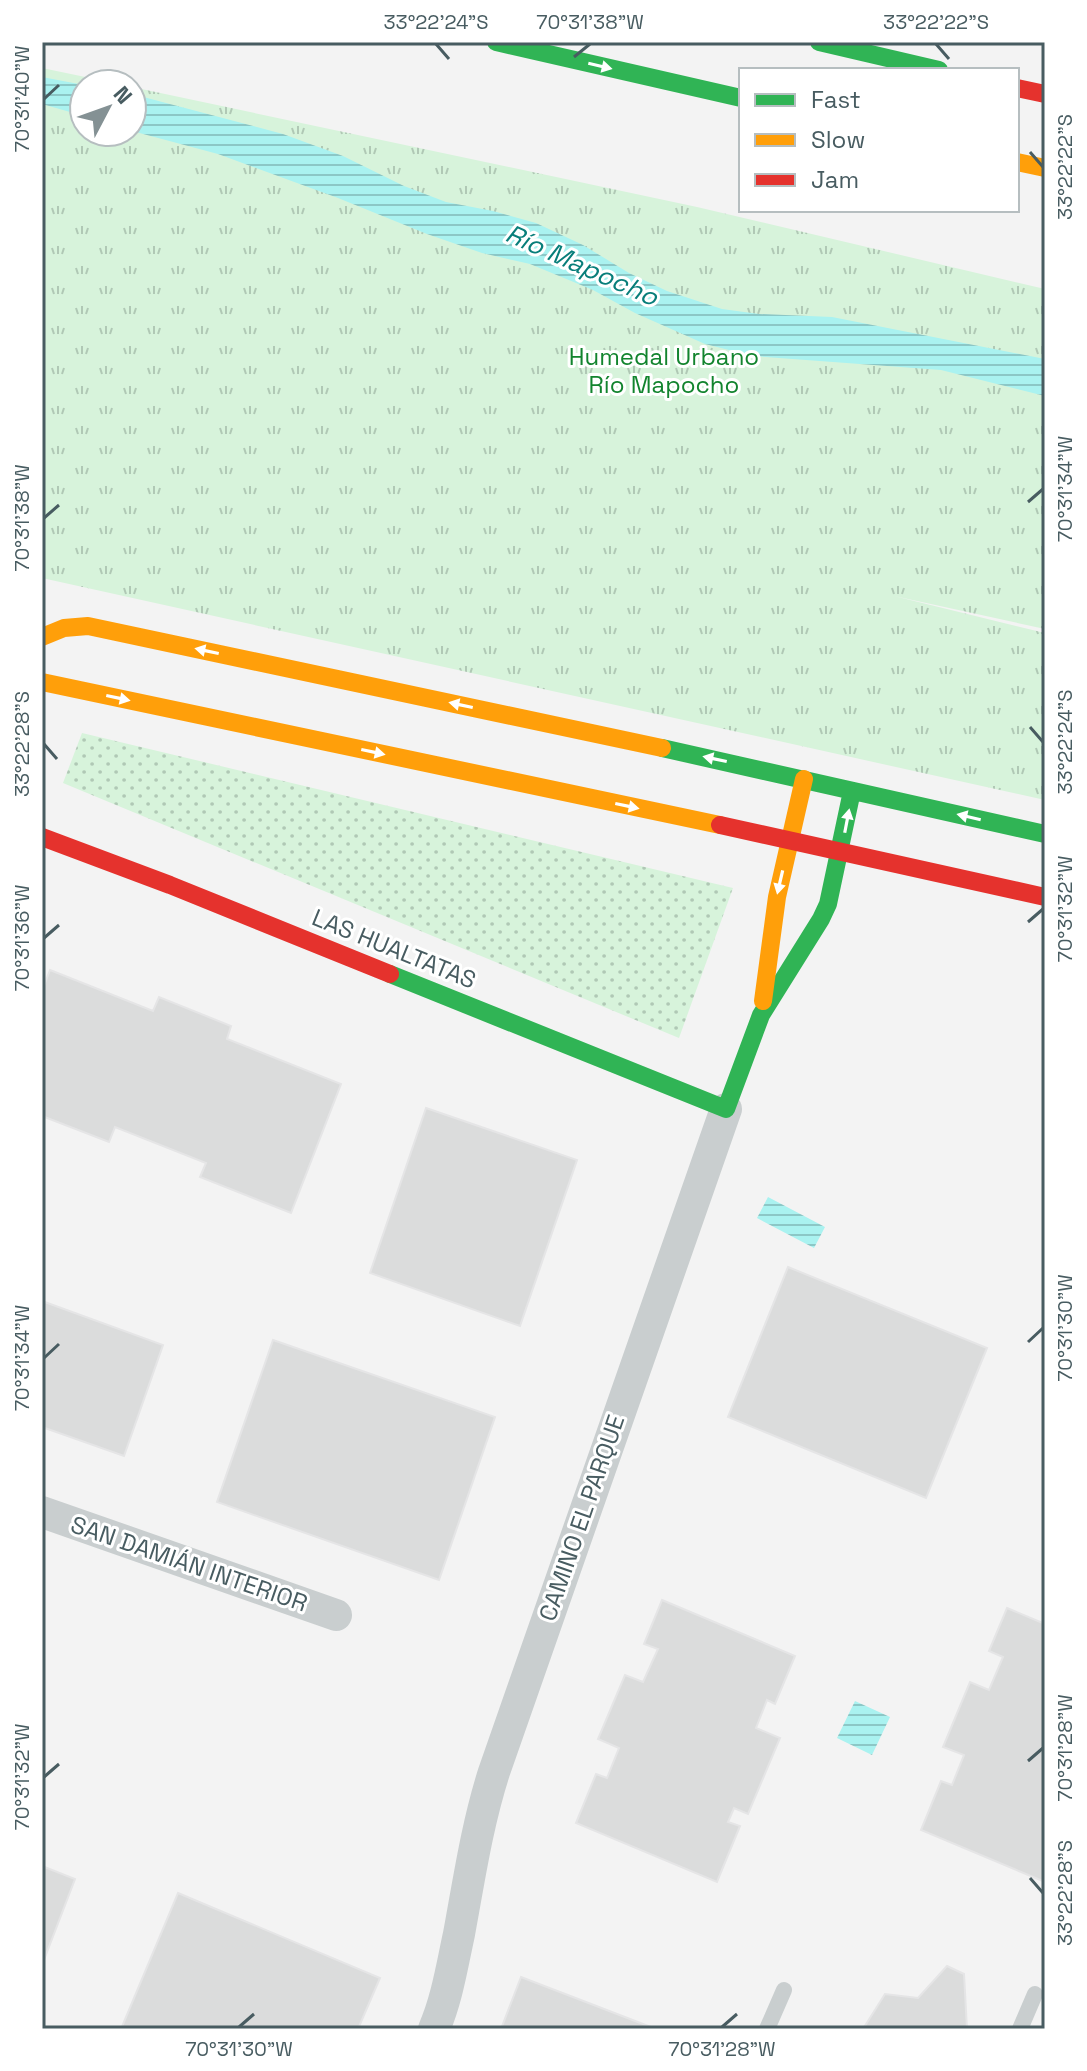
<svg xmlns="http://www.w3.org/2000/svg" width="1087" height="2071" font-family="'Space Grotesk',sans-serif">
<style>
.grass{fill:url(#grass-dots)}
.park{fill:url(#park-tufts)}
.water{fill:url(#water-rules)}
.building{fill:#dbdcdc;stroke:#e5e5e6;stroke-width:2}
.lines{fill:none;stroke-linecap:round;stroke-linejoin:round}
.lane{stroke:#c9cecf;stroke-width:16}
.street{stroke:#c9cecf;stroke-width:32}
.fast{stroke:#30b455;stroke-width:18}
.slow{stroke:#ff9f0a;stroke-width:18}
.jam{stroke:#e5322d;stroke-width:18}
.oneway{fill:#fff}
.ticks{fill:none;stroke:#485c61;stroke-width:3}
.labels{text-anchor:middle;stroke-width:6;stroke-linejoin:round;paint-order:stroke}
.park-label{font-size:24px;fill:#12842e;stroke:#fff}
.street-label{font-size:24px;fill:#485c61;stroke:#fff}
.water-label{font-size:26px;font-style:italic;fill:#087e7a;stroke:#fff}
.neatline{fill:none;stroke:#485c61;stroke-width:3}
.ticks-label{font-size:20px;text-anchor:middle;fill:#485c61}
</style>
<defs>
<pattern id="grass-dots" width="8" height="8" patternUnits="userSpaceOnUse" patternTransform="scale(2)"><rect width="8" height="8" fill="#d7f3db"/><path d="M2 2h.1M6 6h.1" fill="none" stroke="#b0c8b5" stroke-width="1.8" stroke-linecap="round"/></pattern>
<pattern id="park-tufts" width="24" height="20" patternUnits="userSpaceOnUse" patternTransform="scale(2)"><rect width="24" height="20" fill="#d7f3db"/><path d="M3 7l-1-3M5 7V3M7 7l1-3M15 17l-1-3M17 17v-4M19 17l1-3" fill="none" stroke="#b0c8b5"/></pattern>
<pattern id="water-rules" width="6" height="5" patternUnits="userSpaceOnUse" patternTransform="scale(2)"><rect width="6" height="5" fill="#aaf2f0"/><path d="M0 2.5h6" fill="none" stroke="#8cc7c6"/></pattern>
</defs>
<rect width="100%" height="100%" fill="#f3f3f3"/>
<path class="grass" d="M82,733L733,888L679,1038L63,783Z"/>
<path class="park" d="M42,68L119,84H84V132H132V87L697,207L1045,289V629L894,596L1045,633V800L42,578Z"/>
<path class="water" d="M42,77L84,85V116L42,104Z
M132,94L283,134L343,156L404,186L446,202L493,211L536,223L583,245L629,273L667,291L722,309L759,314L832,317L1045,359V396L941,370L753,356L705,344L635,313L593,290L530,264L482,253L427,234L338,198L218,154L132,131Z
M768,1197L825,1227L814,1248L757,1218Z
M855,1701L890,1717L872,1755L837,1738Z"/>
<path class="building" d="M50,970L153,1011L159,997L231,1026L227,1039L341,1084L291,1213L200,1177L206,1163L115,1127L109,1142L42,1116V991Z
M426,1108L577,1160L520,1326L370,1273Z
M788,1267L987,1348L926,1498L728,1417Z
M42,1301L163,1345L124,1456L42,1427Z
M273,1340L495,1417L439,1580L217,1502Z
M662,1600L795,1656L775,1704L767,1700L756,1728L780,1738L748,1814L734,1808L728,1822L740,1826L717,1882L576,1823L596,1774L607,1778L619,1748L598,1739L625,1675L643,1682L658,1649L644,1644Z
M1007,1608L1045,1624V1882L921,1830L941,1781L952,1785L964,1755L943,1747L970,1682L989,1690L1003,1657L989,1651Z
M42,1866L75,1879L42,1965Z
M178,1893L380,1978L358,2029H121Z
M947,1966L964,1974L967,2029H863L885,1994L918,1998Z
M521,1977L656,2029H501Z"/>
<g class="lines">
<path class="lane" d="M767,2029L784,1990
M1020,2029L1035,1994"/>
<path class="street" d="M42,1512L336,1615
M434,2029C447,1999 452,1966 459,1934C469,1880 477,1825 494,1772L726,1109"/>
<path class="fast" d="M496,42L741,98
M819,42L939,70
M662,748L1045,834
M390,974L726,1109L761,1015L821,919L828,904L852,791"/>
<path class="slow" d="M1017,162L1045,168
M42,637L64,628L88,626L662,748
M42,682L720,825
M763,1001L777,897L804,779"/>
<path class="jam" d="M1017,88L1045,94
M720,825L1045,897
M42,837L170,885L390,974"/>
</g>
<defs><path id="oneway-solid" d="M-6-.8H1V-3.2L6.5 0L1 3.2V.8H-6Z" transform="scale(2)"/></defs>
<g class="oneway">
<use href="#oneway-solid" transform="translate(600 66) rotate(13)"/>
<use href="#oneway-solid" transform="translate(207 651) rotate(-168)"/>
<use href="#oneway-solid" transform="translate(118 698) rotate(12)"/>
<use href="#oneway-solid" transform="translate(461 705) rotate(-168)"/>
<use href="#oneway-solid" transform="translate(373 752) rotate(12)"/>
<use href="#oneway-solid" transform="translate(715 759) rotate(-168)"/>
<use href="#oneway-solid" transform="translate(627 806) rotate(12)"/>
<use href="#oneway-solid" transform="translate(969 817) rotate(-167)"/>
<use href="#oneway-solid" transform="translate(847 821) rotate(-79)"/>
<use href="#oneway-solid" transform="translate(780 882) rotate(103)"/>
</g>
<path class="ticks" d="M436,44L449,59M936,44L949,59M574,57L590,44M44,99L59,85M1030,152L1043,167M1028,502L1043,489M44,518L59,505M1030,727L1043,742M44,744L57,759M1028,922L1043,909M44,938L59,925M1028,1342L1043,1328M44,1358L59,1344M1028,1761L1043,1748M44,1777L59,1764M1030,1878L1043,1893M239,2027L254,2014M722,2027L737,2014"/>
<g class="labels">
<g class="park-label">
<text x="664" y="365">Humedal Urbano<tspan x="664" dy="28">Río Mapocho</tspan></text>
</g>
<g class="street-label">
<text transform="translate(394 949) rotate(22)" y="8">LAS HUALTATAS</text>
<text transform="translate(582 1518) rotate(-71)" y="8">CAMINO EL PARQUE</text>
<text transform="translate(189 1564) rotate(19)" y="8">SAN DAMIÁN INTERIOR</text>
</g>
<g class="water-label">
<text transform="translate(582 265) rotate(24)" y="9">Río Mapocho</text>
</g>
</g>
<rect width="1087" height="2071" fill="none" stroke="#ffffff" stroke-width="88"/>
<rect x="739" y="68" width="280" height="144" fill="#ffffff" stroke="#b6bec0" stroke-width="2"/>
<rect x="755" y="94" width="40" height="12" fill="#30b455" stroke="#b6bec0" stroke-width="2"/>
<text x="811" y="108" font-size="24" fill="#485c61">Fast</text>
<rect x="755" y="134" width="40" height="12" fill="#ff9f0a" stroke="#b6bec0" stroke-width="2"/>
<text x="811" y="148" font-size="24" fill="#485c61">Slow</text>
<rect x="755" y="174" width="40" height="12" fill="#e5322d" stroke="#b6bec0" stroke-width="2"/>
<text x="811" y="188" font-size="24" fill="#485c61">Jam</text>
<g transform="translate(108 108) rotate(49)"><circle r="38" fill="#ffffff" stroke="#b6bec0" stroke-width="2"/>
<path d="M0-6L14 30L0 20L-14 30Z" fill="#849194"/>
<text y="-12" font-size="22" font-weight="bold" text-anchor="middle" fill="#485c61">N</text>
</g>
<rect x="44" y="44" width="999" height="1983" class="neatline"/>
<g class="ticks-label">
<text x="436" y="29">33°22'24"S</text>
<text x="590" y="29">70°31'38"W</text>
<text x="936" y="29">33°22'22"S</text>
<text transform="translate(22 99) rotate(-90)" y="7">70°31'40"W</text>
<text transform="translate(1065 167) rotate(-90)" y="7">33°22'22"S</text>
<text transform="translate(1065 489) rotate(-90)" y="7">70°31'34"W</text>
<text transform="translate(22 518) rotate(-90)" y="7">70°31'38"W</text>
<text transform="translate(1065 742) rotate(-90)" y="7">33°22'24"S</text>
<text transform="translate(22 744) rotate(-90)" y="7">33°22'28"S</text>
<text transform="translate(1065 909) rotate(-90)" y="7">70°31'32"W</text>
<text transform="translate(22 938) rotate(-90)" y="7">70°31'36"W</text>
<text transform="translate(1065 1328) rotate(-90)" y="7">70°31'30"W</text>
<text transform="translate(22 1358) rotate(-90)" y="7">70°31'34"W</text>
<text transform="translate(1065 1748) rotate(-90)" y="7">70°31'28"W</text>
<text transform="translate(22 1777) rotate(-90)" y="7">70°31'32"W</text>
<text transform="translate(1065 1893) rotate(-90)" y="7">33°22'28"S</text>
<text x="239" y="2056">70°31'30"W</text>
<text x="722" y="2056">70°31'28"W</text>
</g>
</svg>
